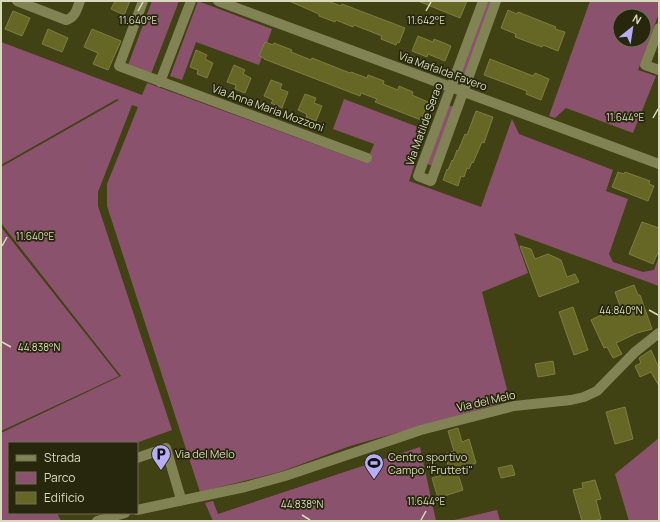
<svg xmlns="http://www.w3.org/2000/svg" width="660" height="522" font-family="Manrope,sans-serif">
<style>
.green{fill:#8b526e;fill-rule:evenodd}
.building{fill:#666625;stroke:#7d7e42}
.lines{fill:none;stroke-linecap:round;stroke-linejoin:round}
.minor{stroke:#818354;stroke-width:10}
.ticks{fill:none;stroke:#d9dabb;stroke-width:1.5}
.labels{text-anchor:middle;stroke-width:3.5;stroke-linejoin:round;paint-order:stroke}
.street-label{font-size:11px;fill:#d9dabb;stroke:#27270e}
.poi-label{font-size:11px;fill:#d9dabb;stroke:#27270e;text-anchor:start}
.ticks-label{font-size:10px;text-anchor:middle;fill:#d9dabb;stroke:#27270e;stroke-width:3.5;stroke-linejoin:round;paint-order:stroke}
</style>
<rect width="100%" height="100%" fill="#414213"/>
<path class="green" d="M152,1H179L151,74L128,65Z
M198,1L272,29L259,65L196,42L182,80L170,76Z
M485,1L492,3L465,74L459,72Z
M590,1H659V13L638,70L656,76L633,133L566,108L555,118L549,116ZM620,16H644V40H620Z
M1,42L142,95L147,83L366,163L374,144L333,129L344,99L426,130L409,181L481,207L512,119L519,134L613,170L606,191L628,199L609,254L613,262L643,272L654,270L659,256V286L514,233L528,273L482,292L510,401L350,446L280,472L200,492L107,206V184L138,107L132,105L98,192V206L172,430L136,443H9V513H57L61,521H1V433L121,376L1,223V167L119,100L117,99L1,165Z
M448,105L454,107L433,166L427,164Z
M1,227L119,376L1,431Z
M659,438V521H629L615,474Z
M420,447L436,521H213L205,503L213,501L218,514Z
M497,510L500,521H450Z"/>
<path class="building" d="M115,1H130L124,15L111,9Z
M289,1H327L341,6L342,4L405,28L399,43L397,42L396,45L381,39L382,36L354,25L353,27L336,20L335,22L319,16V14Z
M418,1H467L460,18Z
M508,10L517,14L518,12L556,27L555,29L565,32L558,51L543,45L542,47L515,37L516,34L501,28Z
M13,11L30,18L22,36L5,29Z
M48,29L68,38L62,52L42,44Z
M92,29L121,41L108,70L93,64L98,53L84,47Z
M418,36L433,42L434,39L451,46L445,61L428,54L427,57L412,51Z
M265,42L273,45L274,43L292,50L291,52L311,60L312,58L350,73L351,72L367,78L368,75L384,81L383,84L398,90L399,86L413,92L412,95L428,102L421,120L375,102L377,99L361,93L360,96L264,59V58L259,56Z
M196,50L207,55L205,59L213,63L207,78L197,74L198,70L190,67Z
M490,59L533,76L535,73L549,79L541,100L526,94L527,91L484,75Z
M234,65L245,70L243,74L251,78L245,93L235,89L236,85L227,82Z
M271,80L282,84L280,89L288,92L282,108L271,103L273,100L264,96Z
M305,94L316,98L314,103L322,106L316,121L306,117L307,114L298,110Z
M476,111L493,117L484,143L482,142L473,163L472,162L469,169L467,168L464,177L461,176L458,186L443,180L447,169L448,170L452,160L453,161L457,150L458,151L465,134L467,135Z
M618,172L624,174L625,172L650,181L649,184L654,186L648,201L612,187Z
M642,222L659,228V250L653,264L629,254Z
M520,246L531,249L535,259L548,254L561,260L567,277L575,274L579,282L539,297Z
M634,285L638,295H640L652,329L637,333L616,343L622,354L613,358L607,347L604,348L591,320L620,306L615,292Z
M573,307L588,350L574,355L559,312Z
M651,350L659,368V386L651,372L640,377L635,366L641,363L639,358Z
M553,361L555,374L538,377L535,364Z
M625,407L633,439L615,444L606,412Z
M458,428L462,442L469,439L476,463L450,472L445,454L454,451L448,431Z
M512,465L515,475L501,478L498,468Z
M457,470L463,490L438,498L432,478Z
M595,480L601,499L596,500L601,519L593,521H582L573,490L583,488L582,483Z"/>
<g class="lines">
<path class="minor" d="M17,1L66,20C75,18 77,9 80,1
M143,1L119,66L367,158
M218,1L659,164
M483,1L418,176L431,181L496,1
M659,28L645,65L659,70
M160,82L191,1
M137,458L166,448L181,499
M137,510L245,487L285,476L421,430L514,406L571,400L584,397L597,391L635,352L659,333
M97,521L125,513"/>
</g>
<path class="ticks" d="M138,11L143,2M426,11L431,2M653,118L658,109M2,246L7,237M649,310L658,315M2,342L11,347M302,515L310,520M421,520L426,511"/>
<defs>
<symbol id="parking-pin" viewBox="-11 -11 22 30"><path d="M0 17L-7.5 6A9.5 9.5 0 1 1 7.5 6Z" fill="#b6acf8" stroke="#27270e"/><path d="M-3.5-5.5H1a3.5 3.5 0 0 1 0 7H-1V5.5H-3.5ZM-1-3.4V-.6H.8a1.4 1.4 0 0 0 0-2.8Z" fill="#111"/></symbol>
<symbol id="stadium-pin" viewBox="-11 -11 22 30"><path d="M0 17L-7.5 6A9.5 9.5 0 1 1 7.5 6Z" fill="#b6acf8" stroke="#27270e"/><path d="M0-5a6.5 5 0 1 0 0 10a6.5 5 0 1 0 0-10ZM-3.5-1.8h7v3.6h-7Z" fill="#111"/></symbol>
</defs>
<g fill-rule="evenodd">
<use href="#parking-pin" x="150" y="443" width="22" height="30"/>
<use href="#stadium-pin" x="363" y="452" width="22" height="30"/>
</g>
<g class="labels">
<g class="street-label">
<text transform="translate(443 71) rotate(20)" y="4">Via Mafalda Favero</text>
<text transform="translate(268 108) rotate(20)" y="4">Via Anna Maria Mozzoni</text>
<text transform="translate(424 124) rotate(-70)" y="4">Via Matilde Serao</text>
<text transform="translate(486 401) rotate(-13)" y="4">Via del Melo</text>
</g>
<g class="poi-label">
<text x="175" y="458">Via del Melo</text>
<text x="388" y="461">Centro sportivo<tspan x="388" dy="13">Campo "Frutteti"</tspan></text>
</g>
</g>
<g class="ticks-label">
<text x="138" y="24">11.640°E</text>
<text x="426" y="24">11.642°E</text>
<text x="625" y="121">11.644°E</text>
<text x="35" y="240">11.640°E</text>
<text x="621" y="314">44.840°N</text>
<text x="39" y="351">44.838°N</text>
<text x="426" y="505">11.644°E</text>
<text x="302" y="508">44.838°N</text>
</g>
<rect width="660" height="522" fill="none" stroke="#d9dabb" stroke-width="4"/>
<rect x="8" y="442" width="130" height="72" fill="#27270e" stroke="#6e6f53"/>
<rect x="16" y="455" width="20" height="6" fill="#818354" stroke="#6e6f53"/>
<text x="44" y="462" font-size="12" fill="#d9dabb">Strada</text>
<rect x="16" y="472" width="20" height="12" fill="#8b526e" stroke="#6e6f53"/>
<text x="44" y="482" font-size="12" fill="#d9dabb">Parco</text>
<rect x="16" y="492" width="20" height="12" fill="#666625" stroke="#6e6f53"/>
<text x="44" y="502" font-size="12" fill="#d9dabb">Edificio</text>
<g transform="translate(632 28) rotate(30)"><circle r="19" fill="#27270e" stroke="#6e6f53"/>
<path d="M0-3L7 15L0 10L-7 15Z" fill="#b6acf8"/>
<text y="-6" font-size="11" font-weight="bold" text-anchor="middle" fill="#d9dabb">N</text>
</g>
</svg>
